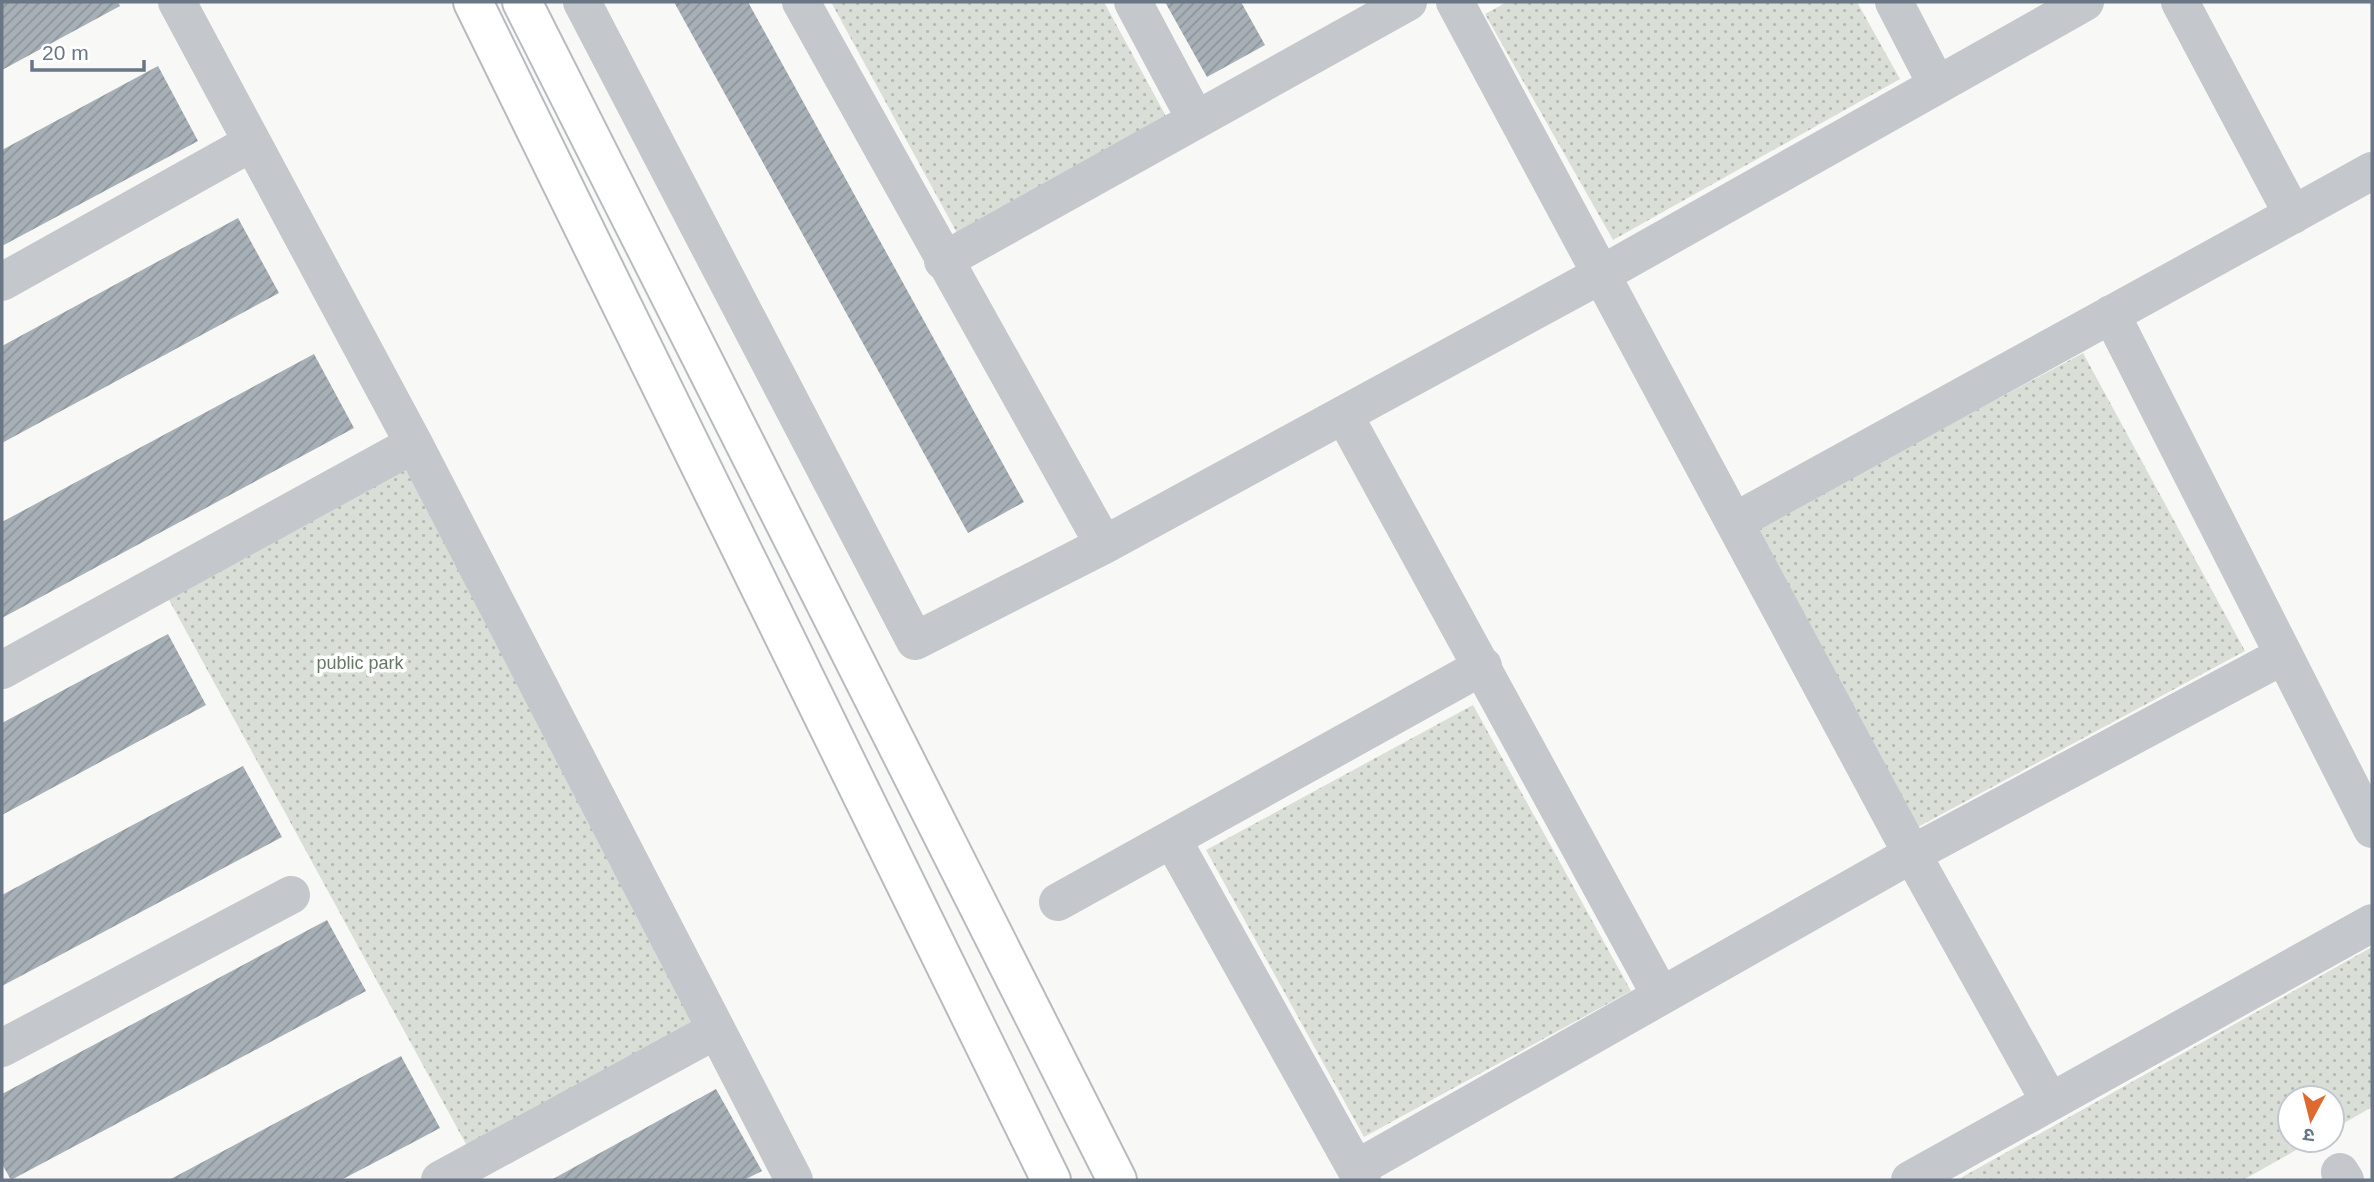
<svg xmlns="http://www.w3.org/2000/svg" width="2374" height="1182" font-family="Arial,'Noto Sans Devanagari',sans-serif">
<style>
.park{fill:url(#park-dots)}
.building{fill:url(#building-hatch)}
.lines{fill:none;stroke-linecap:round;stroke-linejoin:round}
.major-casing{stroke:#b7bbbf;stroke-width:42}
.minor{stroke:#c4c7cb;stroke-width:38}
.major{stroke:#fff;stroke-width:38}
.labels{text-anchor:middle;stroke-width:7;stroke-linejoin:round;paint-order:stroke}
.park-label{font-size:18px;fill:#657863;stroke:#fff}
</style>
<defs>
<pattern id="park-dots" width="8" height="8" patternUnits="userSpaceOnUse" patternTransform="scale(1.75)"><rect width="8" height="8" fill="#d9dfd7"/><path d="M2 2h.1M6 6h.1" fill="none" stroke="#b4b9b4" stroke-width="1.8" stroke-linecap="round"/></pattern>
<pattern id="building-hatch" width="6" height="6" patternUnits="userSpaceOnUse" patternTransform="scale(1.75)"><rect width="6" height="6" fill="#a8b0b7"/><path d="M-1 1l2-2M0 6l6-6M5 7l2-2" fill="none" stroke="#8d949a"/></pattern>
</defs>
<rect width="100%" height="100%" fill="#f8f8f6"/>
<path class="park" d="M831,2H1104L1168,120L957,233Z
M1507,2H1857L1900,79L1613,240L1485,14Z
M2083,353L2245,651L1918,827L1756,529Z
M413,463L696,1024L467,1146L168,598Z
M1473,705L1631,991L1364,1137L1206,850Z
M2372,947V1107L2332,1130V1098H2290V1140H2314L2243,1180H1957Z"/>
<path class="building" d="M2,2H118L120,6L2,70Z
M674,2H748L1024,502L968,533Z
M1165,2H1241L1265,45L1207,77Z
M158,66L198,141L2,246V150Z
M238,218L279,293L2,443V346Z
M314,354L354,428L2,618V522Z
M168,634L206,705L2,815V723Z
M243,766L282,837L2,986V895Z
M327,920L366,991L11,1180L2,1164V1094Z
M401,1056L440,1128L410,1144L341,1180H169Z
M716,1089L762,1171L744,1180H551Z"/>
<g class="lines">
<defs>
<path id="major" d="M473,2L1051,1180
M522,2L1117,1180"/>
</defs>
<use href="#major" class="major-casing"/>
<path class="minor" d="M177,2L414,444L794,1180
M582,2L915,641L1104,545L1602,274L2085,2
M801,2L1104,545
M1133,2L1196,120
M1455,2L1912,854L2050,1102
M1894,2L1937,85
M2180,2L2293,215
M943,261L1408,2
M2,282L251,143
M2111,314L2372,829
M1344,415L1661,996
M1734,522L2372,171
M2,670L414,444
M1172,839L1362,1180
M1058,902L1483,666
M2,1048L291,895
M1356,1169L1912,854L2284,655
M2340,1172L2345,1180
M440,1180L716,1030
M1910,1180L2372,923"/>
<use href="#major" class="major"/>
</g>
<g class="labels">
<g class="park-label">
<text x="360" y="669">public park</text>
</g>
</g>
<rect width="2374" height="1182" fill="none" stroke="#687686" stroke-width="7"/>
<g transform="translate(2311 1119) rotate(187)"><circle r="33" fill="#ffffff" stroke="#c3c8cf" stroke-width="2"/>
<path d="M0-5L12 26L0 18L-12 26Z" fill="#de6a30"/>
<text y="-10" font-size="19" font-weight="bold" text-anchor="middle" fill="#687686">उ</text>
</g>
<path d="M32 60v10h112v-10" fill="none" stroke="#687686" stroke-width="3.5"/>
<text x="42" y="60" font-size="21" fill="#687686" stroke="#ffffff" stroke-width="5" paint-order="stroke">20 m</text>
</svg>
